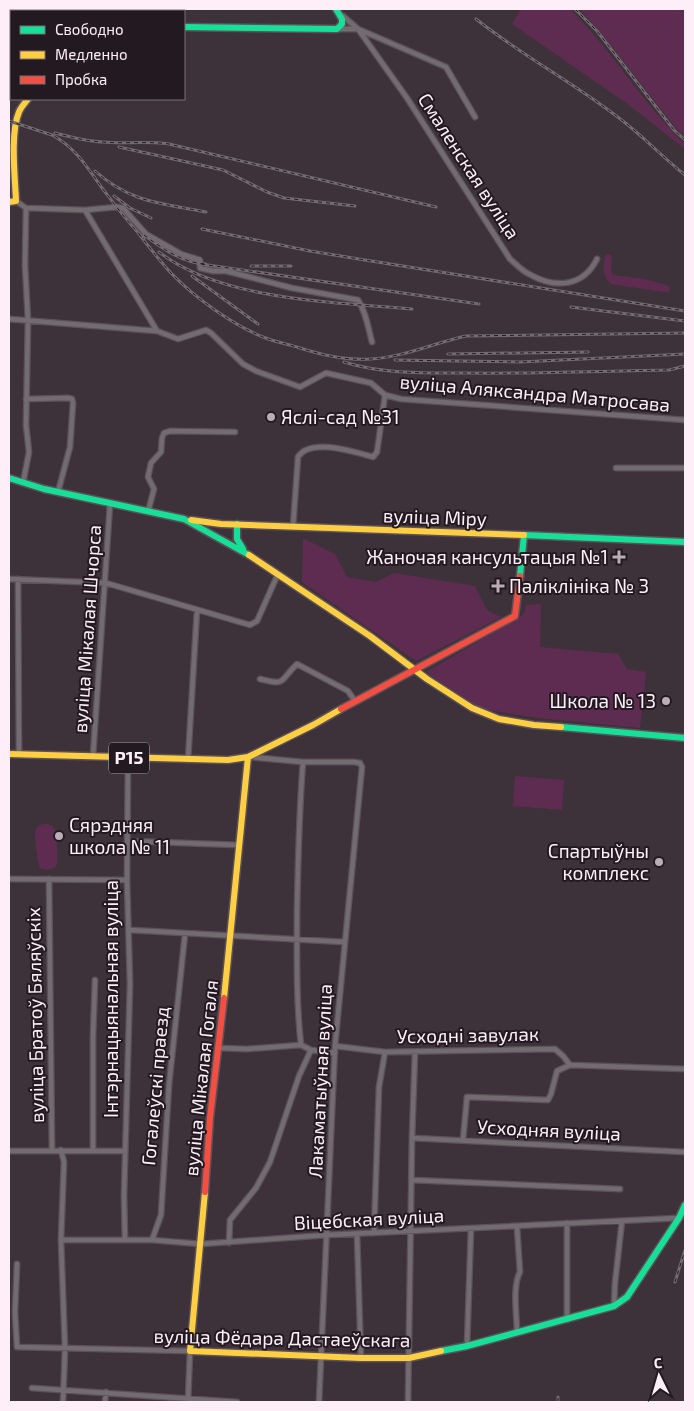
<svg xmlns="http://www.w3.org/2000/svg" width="694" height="1411" font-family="'Exo 2',sans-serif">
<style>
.green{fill:#5e2c50}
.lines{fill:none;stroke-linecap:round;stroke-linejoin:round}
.street-casing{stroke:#5c5158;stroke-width:7}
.fast-casing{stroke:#5c5158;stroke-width:9}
.slow-casing{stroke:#5c5158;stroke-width:9}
.jam-casing{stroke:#5c5158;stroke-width:9}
.street{stroke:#726b70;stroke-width:4.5}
.fast{stroke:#16e098;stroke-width:6}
.slow{stroke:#ffcf43;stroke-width:6}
.jam{stroke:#f24e42;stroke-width:6}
.rail-casing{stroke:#746b71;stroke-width:3}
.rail{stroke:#231920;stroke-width:1;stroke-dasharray:4;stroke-linecap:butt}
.poi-dot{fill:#bbacb6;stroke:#231920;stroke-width:2}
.labels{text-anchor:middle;stroke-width:4;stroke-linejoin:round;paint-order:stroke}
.shield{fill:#231920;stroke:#bcaeb7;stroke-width:1}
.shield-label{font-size:18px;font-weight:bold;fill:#feeef8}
.street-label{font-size:19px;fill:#feeef8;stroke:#231920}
.poi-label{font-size:19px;fill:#feeef8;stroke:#231920;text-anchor:start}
</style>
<rect width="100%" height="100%" fill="#3e323a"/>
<path class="green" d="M521,9H570C613,51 642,103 685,144V149L629,105L512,24Z
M579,9H685V137L675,127L598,29Z
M607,254L611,255C613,261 610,268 612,275L640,278L666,285L670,287L669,292H663L611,284C602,276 603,267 605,256Z
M303,538L335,554L347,577L376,582L394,573L475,586L487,610L501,617L416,661L302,582Z
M541,604L540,647L618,654L627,669L646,672L640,728L538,718L481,709L426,672L517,619L524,613L526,605Z
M515,776L564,780L562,810L513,806Z
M43,824C47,823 51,824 54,828C57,832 58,859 57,864C55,868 52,869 47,870L40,868C37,862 34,836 36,829C38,826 40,825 43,824Z"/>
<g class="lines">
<defs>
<path id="street" d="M9,10L12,9
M343,16L358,29L407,98L510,259C516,264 522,271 529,274C555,289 583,287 597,259
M337,29H358L446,67L475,117
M16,201L26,208L85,210L157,331L178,339L206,330L211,333L243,364L256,371L300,387L326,373L371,383L385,395
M85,210L117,207L123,208L146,234L181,254L200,260V268L213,271H226L292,288L358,300C366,312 368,327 372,342
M9,319L157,331
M26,399L68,398L72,399L73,403L70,447L58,492
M616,468H685
M23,483L29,452L26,425L28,320L25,265L26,208
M148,512L154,489L148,477L151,463L161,452L162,438L164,433L170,431L235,432
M293,527L298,457C310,437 355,452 373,457L377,452L385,395L401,399L685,420
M9,579L106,583L250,625L257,621L278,574
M18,579L19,754
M260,679C287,686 279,681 297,664L348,691L355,701
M93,756L110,504
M250,757L303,762H354L360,763L362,767L335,1046L319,1402
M188,760L197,610
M127,841L239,845
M9,879L127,880
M49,879L52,1150
M130,930L344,942
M301,1045C296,1001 297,955 297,911C298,861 299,812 303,762
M301,1045L311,1050L335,1053
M335,1046L385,1052L555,1049L563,1056L570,1065L685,1069
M219,1048L247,1049L301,1045
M412,1138L685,1152
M463,1140L467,1097L548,1100L551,1094L557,1071L570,1065
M61,1150L64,1162L61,1240L65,1349L63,1402
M9,1151H125
M93,1151V1037L95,980
M412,1180L620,1189
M374,1233L379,1087L385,1052
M357,1234L361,1358
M61,1240H152L201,1244L327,1235L679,1218
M125,1240L124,1196L130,984L127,880L128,758
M152,1240L161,1215L169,1085L185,934
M229,1243L230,1220L256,1188L270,1162L299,1076L311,1050
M17,1264L15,1312L17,1347L190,1351L188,1402
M614,1306L615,1283L622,1221
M567,1320V1223
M517,1333C517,1317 512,1286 520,1272L517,1227
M467,1346L471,1229
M32,1388L237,1402
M105,1402L106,1392
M408,1402L412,1138L415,1052"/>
<path id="fast" d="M184,27L337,29L342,24V19L336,9
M9,478L44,489L184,519L249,555
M237,524V539L243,549
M520,576L524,535L685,542
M561,727L685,738
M441,1351L467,1346L614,1306L627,1297L679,1218L685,1205"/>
<path id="slow" d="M9,202L16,201C15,177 10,133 19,112C21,107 25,103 28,99
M191,520L221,524L524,535
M249,555L370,636L427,679L472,708L499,719L534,725L561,727
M9,754L228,760L248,757L313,725L341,709
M224,998L248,757
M205,1192L190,1351L361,1358H409L441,1351"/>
<path id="jam" d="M341,709L515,616L520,576
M205,1192L210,1118L224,998"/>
</defs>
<use href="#street" class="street-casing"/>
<use href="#fast" class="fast-casing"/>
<use href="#slow" class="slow-casing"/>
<use href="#jam" class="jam-casing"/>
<use href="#street" class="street"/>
<use href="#fast" class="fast"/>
<use href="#slow" class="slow"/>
<use href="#jam" class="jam"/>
<defs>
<path id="rail" d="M575,9L597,31L674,130L685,140
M31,11L36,9
M476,19C520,54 570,81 615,115C640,133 661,156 685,175
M9,23L11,22
M9,121L52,135C75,147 88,168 102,188C115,205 129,224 144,239
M55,133C70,137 86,141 102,142C124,144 146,141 169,144L436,207
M119,147L223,170L267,192L284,198L355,206
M95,171C131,203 161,203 206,212
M114,196L130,208L151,218
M202,229L310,251L365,260L685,311
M139,234C149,247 159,260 170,272C194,297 231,324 263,337C275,342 288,344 300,348C322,355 347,361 371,359C404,357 434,343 466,336L685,333
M144,235C163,249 183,263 206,264
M159,252C222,301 335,302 412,309
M201,264L479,304
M251,266H291
M192,276L258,324
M571,307L685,321
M448,354L588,352
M395,360L520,362L685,354
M344,362C382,374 425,373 465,373C533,374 601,371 669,370L685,366
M675,1282L685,1250
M558,1402V1397"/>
</defs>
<use href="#rail" class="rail-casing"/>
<use href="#rail" class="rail"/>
</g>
<g class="poi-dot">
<circle cx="271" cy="417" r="5"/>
<path d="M616.5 549.5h5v5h5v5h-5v5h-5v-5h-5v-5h5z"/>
<path d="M495.5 578.5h5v5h5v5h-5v5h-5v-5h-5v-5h5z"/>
<circle cx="666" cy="701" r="5"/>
<circle cx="59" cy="836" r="5"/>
<circle cx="659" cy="862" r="5"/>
</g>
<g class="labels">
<rect class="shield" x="109" y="742.5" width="40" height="31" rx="4"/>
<g class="shield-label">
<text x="129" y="764">Р15</text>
</g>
<g class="street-label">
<text transform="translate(469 166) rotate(57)" y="7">Смаленская вуліца</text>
<text transform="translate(535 393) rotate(5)" y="7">вуліца Аляксандра Матросава</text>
<text transform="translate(435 517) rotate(2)" y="7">вуліца Міру</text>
<text transform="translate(87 629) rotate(-86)" y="7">вуліца Мікалая Шчорса</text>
<text transform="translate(111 999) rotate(-90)" y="7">Інтэрнацыянальная вуліца</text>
<text transform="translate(35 1015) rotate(-91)" y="7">вуліца Братоў Бяляўскіх</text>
<text transform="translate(468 1035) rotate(-1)" y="7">Усходні завулак</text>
<text transform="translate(201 1078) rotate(-84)" y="7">вуліца Мікалая Гогаля</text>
<text transform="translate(320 1081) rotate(-87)" y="7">Лакаматыўная вуліца</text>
<text transform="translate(155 1086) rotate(-85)" y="7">Гогалеўскі праезд</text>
<text transform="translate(549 1130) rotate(3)" y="7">Усходняя вуліца</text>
<text transform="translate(369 1219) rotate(-3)" y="7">Віцебская вуліца</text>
<text transform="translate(282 1338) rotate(1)" y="7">вуліца Фёдара Дастаеўскага</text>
</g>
<g class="poi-label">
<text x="281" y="424">Яслі-сад №31</text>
<text x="608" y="564" text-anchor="end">Жаночая кансультацыя №1</text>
<text x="509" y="593">Паліклініка № 3</text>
<text x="656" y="708" text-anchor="end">Школа № 13</text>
<text x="69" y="832">Сярэдняя<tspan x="69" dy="22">школа № 11</tspan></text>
<text x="649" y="858" text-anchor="end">Спартыўны<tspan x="649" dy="22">комплекс</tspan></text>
</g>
</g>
<rect width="694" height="1411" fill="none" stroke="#feeef8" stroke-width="20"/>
<rect x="10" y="10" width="175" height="90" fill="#231920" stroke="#7b6e76"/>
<rect x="20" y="26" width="25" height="8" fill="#16e098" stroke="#7b6e76"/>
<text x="55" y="35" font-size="15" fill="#feeef8">Свободно</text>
<rect x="20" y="51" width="25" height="8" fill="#ffcf43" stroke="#7b6e76"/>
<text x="55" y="60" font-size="15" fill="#feeef8">Медленно</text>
<rect x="20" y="76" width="25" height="8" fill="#f24e42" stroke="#7b6e76"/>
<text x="55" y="85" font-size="15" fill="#feeef8">Пробка</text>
<g transform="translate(659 1376) rotate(355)" stroke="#231920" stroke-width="4" paint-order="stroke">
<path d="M0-4L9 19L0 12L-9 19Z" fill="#feeef8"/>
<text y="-8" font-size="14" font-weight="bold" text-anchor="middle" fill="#feeef8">С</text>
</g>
</svg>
